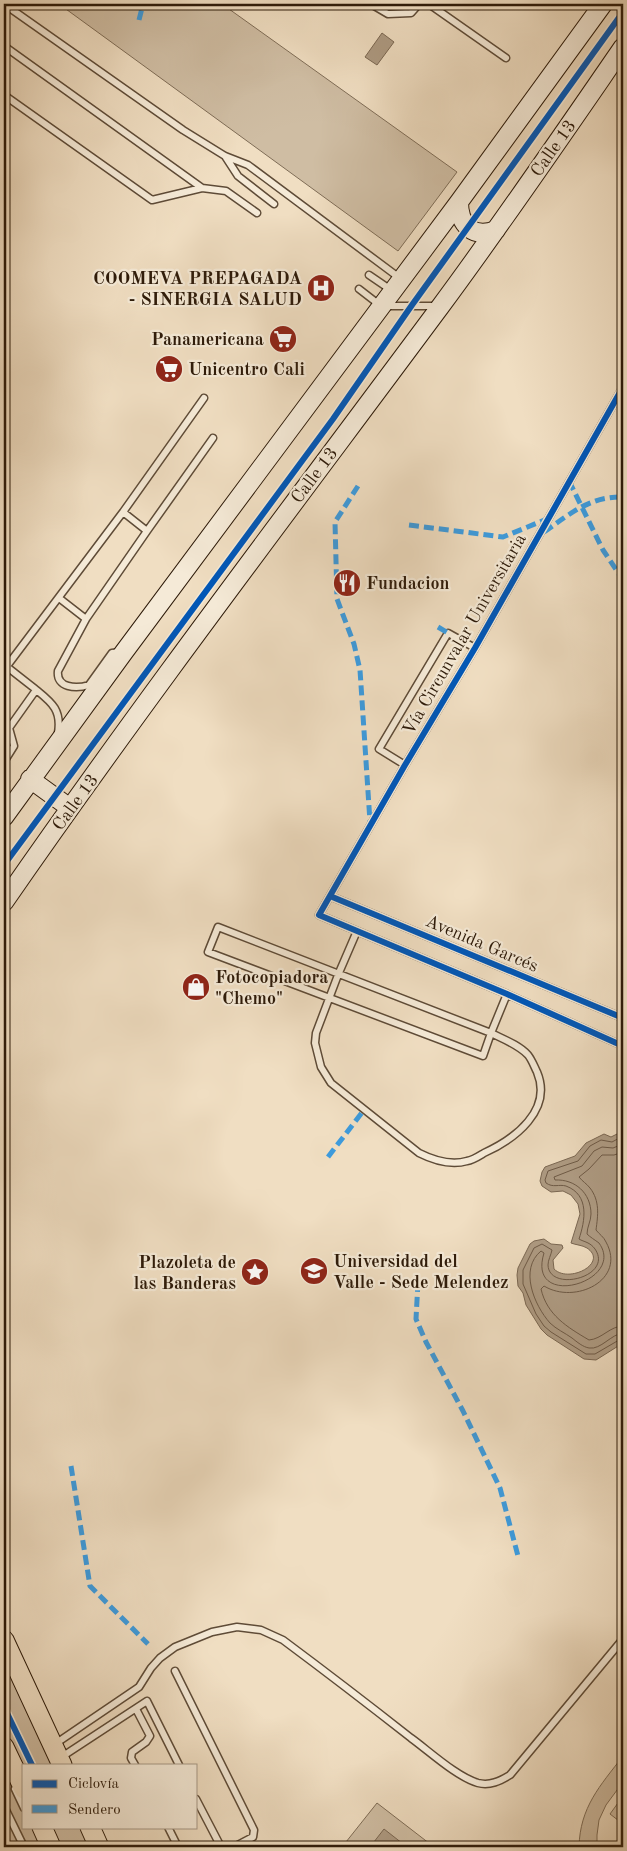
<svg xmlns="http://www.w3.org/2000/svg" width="627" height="1851" font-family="'Old Standard TT',serif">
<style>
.green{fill:#cfbda3;stroke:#7e6c56}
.water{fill:#ae9b83;stroke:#7a6752}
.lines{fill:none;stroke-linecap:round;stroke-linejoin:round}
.shore{stroke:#6e5a46;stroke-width:1}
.lane-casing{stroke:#5e4b37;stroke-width:9}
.secondary-casing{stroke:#2d1a09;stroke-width:20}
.primary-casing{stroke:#2d1a09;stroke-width:21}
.lane{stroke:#f5ead7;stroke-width:6}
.secondary{stroke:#f5ead7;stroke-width:18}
.primary{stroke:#f0dec2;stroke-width:19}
.quiet{stroke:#3d9bdd;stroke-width:5;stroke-dasharray:10 5;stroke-linecap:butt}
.cycleway-casing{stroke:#f5ead7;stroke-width:9}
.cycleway{stroke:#0057b8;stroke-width:6}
.labels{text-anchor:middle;stroke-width:4.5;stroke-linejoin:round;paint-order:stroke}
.street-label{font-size:18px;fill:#2d1a09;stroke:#f5ead7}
.poi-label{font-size:18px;font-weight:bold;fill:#2d1a09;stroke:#f5ead7;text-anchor:start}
</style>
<rect width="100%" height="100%" fill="#f0dec2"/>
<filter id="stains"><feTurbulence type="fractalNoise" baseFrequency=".004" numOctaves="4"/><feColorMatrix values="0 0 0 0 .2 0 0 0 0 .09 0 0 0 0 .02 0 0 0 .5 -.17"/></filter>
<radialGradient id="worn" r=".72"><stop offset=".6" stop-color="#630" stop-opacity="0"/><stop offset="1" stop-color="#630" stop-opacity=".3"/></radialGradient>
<path class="green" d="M59,4H222L457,172L398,251Z
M4,1640L62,1765H24V1827H90L99,1847H4Z
M623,1756V1782L606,1805L599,1820L597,1835V1847H579C580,1807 600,1786 623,1756Z
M623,1796V1824L610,1814Z
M377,1803L434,1847H342Z"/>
<path class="water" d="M382,33L394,42L377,65L365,57Z
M623,1131V1343L596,1360L584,1359L547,1335L541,1329L526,1305L523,1293L518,1286L517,1275L518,1268L530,1244L534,1241L544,1239L551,1244L562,1245L563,1248L553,1260L554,1269C569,1284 609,1263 587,1248C582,1245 576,1245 571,1243L580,1214L578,1204L571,1195L563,1191L551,1192L542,1186L540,1181L542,1172L545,1167L575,1156L586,1143L604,1134L611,1137Z
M384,1829L407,1847H370Z"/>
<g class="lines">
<path class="shore" d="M623,1136L612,1142L601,1140L590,1146L578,1161L548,1171L545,1180L546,1183C553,1188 559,1184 566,1186C590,1195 585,1221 579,1239C584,1242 590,1242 595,1249C614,1277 549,1293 548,1265C548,1260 551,1255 552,1250L542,1244L534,1248L523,1270V1284L536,1314L544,1326L551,1332L586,1354H595L619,1340H623
M623,1144L613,1148L602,1147L594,1151L582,1166L554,1177L555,1180C575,1179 591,1193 591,1214C591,1221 587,1227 587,1234C590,1237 595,1240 599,1243C627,1282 526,1311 544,1253L541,1251C519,1269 534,1305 550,1323C556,1329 565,1333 572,1338C577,1342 583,1347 589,1348C601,1350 611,1334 623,1333
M623,1152L614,1155H602L589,1169L579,1177C582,1181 587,1184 590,1188C600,1201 598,1215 596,1230C599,1234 604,1237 606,1242C627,1280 575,1305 544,1286L541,1289C547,1315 567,1327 589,1340C602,1339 610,1326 623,1326"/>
<defs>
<path id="lane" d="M4,4L183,130L225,156L248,165L401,279
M371,4L388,14L411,13L419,4
M429,4L506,58
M4,46L202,188
M4,95L152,200L202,188L226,191L257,213
M225,156L238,176L274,204
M369,275L391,290
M359,289L381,306H437
M623,387L475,648L405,765L319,915L507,994L623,1046
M147,531L213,438
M59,598L86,619
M120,652L112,653L89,685C76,689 56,688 58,671L86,619L147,531L123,512
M6,666C16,674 25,681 34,688C51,702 62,709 58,733
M4,670L123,512L204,398
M9,728L36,690
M4,762L14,746L9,728
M405,765L379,749L448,633L475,648
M330,896L623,1018
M218,927L491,1033L483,1056L208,952Z
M357,931L338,975L316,1033L315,1043L321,1067L331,1083L419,1153C433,1160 450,1166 467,1161C473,1160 479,1156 484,1153C515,1139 553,1110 537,1072C534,1066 532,1060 528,1055C519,1045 503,1039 491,1033L507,994
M175,1671L254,1830L253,1837L234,1847
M55,1744L139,1687L151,1668L160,1658L175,1647L212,1632L237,1627L261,1630L283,1640C326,1672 369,1705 411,1738C429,1751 457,1777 478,1783C490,1786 500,1781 510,1775L623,1639
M60,1758L147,1701L179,1765
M135,1765L131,1758L132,1752L146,1742L150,1736L136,1709
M15,1789L24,1808
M196,1799L221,1847
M4,1806L24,1847
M168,1827L178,1847"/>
<path id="secondary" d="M459,202C459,225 473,239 496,230
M30,779L70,808
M4,817L124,652L459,202L603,4
M4,902C144,700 293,505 440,307C503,222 563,134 623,47"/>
<path id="primary" d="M4,1640L62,1765
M4,1747L24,1789
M42,1827L51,1847
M90,1827L99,1847"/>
</defs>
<use href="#lane" class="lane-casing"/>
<use href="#secondary" class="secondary-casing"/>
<use href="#primary" class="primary-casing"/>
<use href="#lane" class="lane"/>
<use href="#secondary" class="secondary"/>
<use href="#primary" class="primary"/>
<path class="quiet" d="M139,20L143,4
M569,481L603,550L623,580
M358,486L335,522L337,599L354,644L360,670L370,822
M409,525L503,537L547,519
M544,532C570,514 590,496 623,497
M438,627L448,633
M328,1157L364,1110
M418,1282L416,1319L426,1342L463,1411L500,1488L518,1556
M71,1466L90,1586L148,1644"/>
<defs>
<path id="cycleway" d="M623,387L475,648L405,765L319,915L507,994L623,1046
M4,865L333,419L412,305L623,12
M330,896L623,1018
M4,1707L32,1765"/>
</defs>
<use href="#cycleway" class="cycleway-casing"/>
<use href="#cycleway" class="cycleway"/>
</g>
<defs>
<symbol id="hospital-disc" viewBox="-11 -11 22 22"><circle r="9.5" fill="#8f2418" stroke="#f5ead7"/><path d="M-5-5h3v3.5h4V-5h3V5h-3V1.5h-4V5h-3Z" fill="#fff"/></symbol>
<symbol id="supermarket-disc" viewBox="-11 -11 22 22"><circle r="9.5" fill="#8f2418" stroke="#f5ead7"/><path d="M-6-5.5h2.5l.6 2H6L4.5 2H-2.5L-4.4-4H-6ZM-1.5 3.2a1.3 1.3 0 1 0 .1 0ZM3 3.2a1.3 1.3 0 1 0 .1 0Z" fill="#fff"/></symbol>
<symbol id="restaurant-disc" viewBox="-11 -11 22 22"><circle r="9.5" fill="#8f2418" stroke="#f5ead7"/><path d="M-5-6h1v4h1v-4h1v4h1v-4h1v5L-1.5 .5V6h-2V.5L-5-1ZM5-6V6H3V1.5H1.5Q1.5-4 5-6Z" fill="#fff"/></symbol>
<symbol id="shop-disc" viewBox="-11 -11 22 22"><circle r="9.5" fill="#8f2418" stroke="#f5ead7"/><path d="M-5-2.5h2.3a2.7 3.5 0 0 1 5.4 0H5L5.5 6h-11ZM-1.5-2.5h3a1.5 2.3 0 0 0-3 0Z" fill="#fff"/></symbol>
<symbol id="university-disc" viewBox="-11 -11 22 22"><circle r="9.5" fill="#8f2418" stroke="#f5ead7"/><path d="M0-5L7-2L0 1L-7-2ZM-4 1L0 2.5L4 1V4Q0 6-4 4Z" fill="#fff"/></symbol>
<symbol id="sight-disc" viewBox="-11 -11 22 22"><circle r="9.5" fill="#8f2418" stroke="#f5ead7"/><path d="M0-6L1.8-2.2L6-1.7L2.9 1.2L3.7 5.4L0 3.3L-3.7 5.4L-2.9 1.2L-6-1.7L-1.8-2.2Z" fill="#fff"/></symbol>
</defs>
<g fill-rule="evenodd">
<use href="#hospital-disc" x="305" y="272" width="32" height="32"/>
<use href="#supermarket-disc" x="267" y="323" width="32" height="32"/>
<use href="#supermarket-disc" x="153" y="353" width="32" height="32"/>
<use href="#restaurant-disc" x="331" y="567" width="32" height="32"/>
<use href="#shop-disc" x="180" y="971" width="32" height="32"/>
<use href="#university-disc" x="298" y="1255" width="32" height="32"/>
<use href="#sight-disc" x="239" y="1256" width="32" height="32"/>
</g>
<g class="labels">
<g class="street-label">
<text transform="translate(553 148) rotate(-55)" y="6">Calle 13</text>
<text transform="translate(314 475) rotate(-53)" y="6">Calle 13</text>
<text transform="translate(464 634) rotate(-60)" y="6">Vía Circunvalar Universitaria</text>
<text transform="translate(75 802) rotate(-54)" y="6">Calle 13</text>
<text transform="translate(482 943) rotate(23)" y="6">Avenida Garcés</text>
</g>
<g class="poi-label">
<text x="302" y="284" text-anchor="end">COOMEVA PREPAGADA<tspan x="302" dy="21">- SINERGIA SALUD</tspan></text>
<text x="264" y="345" text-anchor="end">Panamericana</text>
<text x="188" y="375">Unicentro Cali</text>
<text x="366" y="589">Fundacion</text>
<text x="215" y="983">Fotocopiadora<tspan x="215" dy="21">"Chemo"</tspan></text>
<text x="333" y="1267">Universidad del<tspan x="333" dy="21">Valle - Sede Melendez</tspan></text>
<text x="236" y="1268" text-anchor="end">Plazoleta de<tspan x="236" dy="21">las Banderas</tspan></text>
</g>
</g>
<rect width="627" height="1851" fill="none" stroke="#f0dec2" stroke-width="20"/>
<rect x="5" y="5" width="617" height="1841" fill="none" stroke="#2d1a09" stroke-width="2.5"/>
<rect x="10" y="10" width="607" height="1831" fill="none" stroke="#2d1a09"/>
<rect x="22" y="1764" width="175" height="65" fill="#f5ead7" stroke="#a59785"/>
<rect x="32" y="1780" width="25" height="8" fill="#0057b8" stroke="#a59785"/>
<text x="68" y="1788" font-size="15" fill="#2d1a09">Ciclovía</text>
<rect x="32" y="1805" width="25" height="8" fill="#3d9bdd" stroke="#a59785"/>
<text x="68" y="1814" font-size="15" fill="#2d1a09">Sendero</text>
<rect width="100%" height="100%" filter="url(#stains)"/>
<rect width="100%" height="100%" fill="url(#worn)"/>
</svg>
